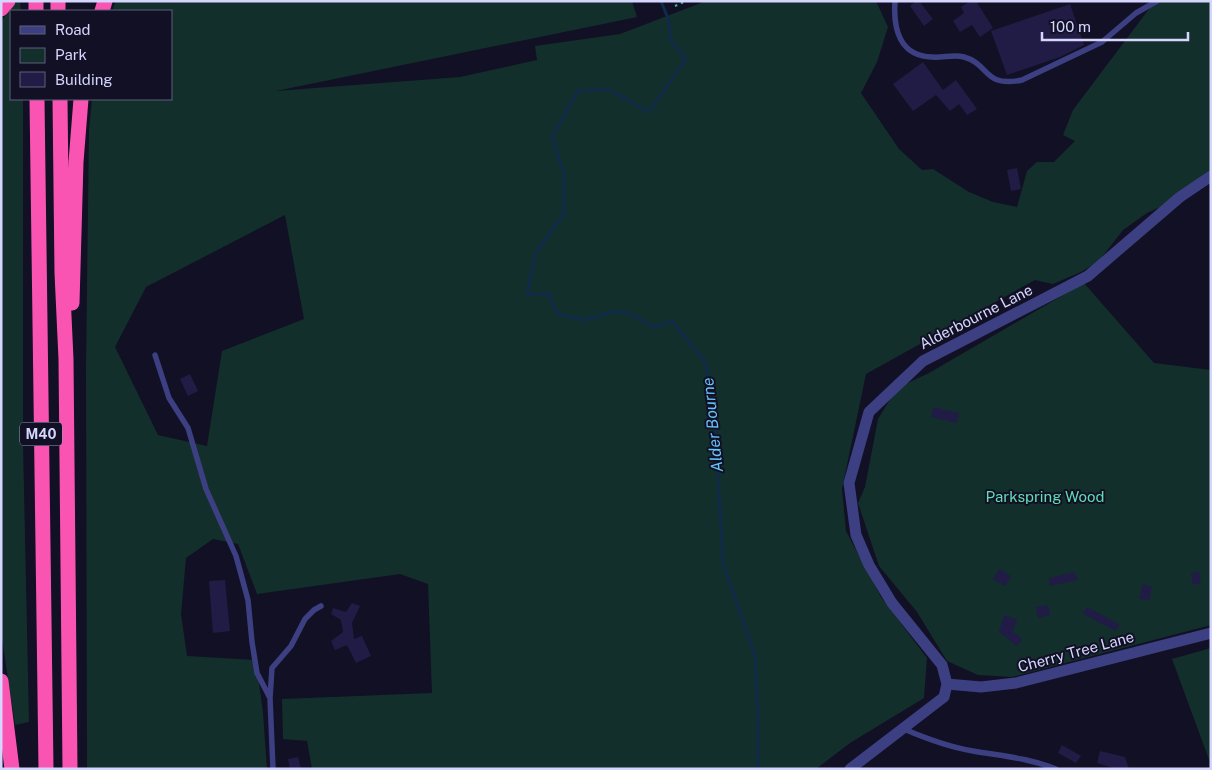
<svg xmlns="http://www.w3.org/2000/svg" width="1212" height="770" font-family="'Public Sans',sans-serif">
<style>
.green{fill:#132f2b;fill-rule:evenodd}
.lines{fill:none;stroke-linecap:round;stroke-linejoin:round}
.stream{stroke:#102b49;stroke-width:3}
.building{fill:#201c45}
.path{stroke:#33b49f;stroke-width:2;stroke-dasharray:2.5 4;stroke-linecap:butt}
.lane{stroke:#3c4082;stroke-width:5.5}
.street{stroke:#3c4082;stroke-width:11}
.highway{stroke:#fa54b3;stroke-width:15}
.labels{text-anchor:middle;stroke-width:4;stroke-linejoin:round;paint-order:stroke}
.shield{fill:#111025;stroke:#9a9abd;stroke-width:1}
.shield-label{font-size:14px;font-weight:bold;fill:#d5d5fe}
.street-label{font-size:15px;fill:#d5d5fe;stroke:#111025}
.park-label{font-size:15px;fill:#62dcb2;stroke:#111025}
.water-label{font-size:16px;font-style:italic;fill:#66c4fa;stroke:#111025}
</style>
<rect width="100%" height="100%" fill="#111025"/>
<path class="green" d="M17,1H20L21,11H11V99H23V444L29,722L15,725L1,632V21Z
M116,1H632L637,17L276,91L460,77L537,60L535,46L620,34L706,1H876L888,27L877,62L861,93L899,149L922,170L933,169L969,192L993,202L1017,207L1027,171L1037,162H1054L1075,141L1063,135L1073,110L1155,1H1211V171L1169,203L1147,213L1123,230L1099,261L1081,272L1053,284L1035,280L866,374L842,489L846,531L881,597L927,658L924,698L850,743L816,769H312L307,741L283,739L282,699L432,693L428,584L400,574L257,594L238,544L213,539L186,558L181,614L187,656L256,660L263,713L267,769H87L86,368L89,130L92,99H171V11H112ZM285,215L304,319L222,351L207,446L158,435L115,347L146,287Z
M1084,283L1154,363L1211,370V625L1012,677L978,675L947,661L917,612L879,566L858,503L865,487L878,419L897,388L929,373Z
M1211,648V765L1172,659Z"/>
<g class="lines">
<path class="stream" d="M661,1L669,21L670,39L686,59L649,112L608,89L578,91L552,137L564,174V214L536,252L527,294H549L557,314L585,320L615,311L631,314L654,327L672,321L706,363L715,423L723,564L755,655L758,718V769"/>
</g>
<path class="building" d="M916,1H919L933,19L924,26L910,6Z
M970,1H976L993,28L980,37L972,25L960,32L953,21L964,13L961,7Z
M1070,4L1084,45L1060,57L1007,75L991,31Z
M923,62L943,90L956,80L977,109L967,115L959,104L950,111L936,95L913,111L893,84Z
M1017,168L1021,189L1011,191L1007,170Z
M190,374L198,391L188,396L180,379Z
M933,407L959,413L957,423L931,417Z
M999,569L1011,576L1005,586L993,579Z
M1199,571L1201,583L1193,585L1191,573Z
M1074,572L1078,580L1050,586L1049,578Z
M225,580L230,631L213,633L209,581Z
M1143,584L1152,587L1149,601L1139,598Z
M352,603L360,606L352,623L354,639L362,636L371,656L356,663L347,645L335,650L331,641L343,632L341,620L331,614L333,608L346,612Z
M1048,605L1050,615L1038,618L1036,607Z
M1087,607L1119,624L1116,631L1083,614Z
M1004,615L1017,619L1013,632L1022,639L1017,646L999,632Z
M1062,745L1081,756L1076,763L1058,753Z
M1100,751L1125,757L1129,769H1117L1097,763Z
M298,757L301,769H290L288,759Z"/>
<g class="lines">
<path class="path" d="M675,6L686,1"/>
<path class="lane" d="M895,1C893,30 900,56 932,57C943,58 954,54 964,57C990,64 983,88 1022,80L1102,42L1136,13L1157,1
M155,355L169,398L188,428L206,489L236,556L248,600L252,642L257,673L270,698
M904,729C927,739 949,747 973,751C1001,756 1029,758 1056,769
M273,769L270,698L272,668L291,646L305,619L314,610L321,606"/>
<path class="street" d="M947,684L981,687L1016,683L1211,633
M850,769L944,697L947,684L942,665L892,603L869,565L856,535L849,483L869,412L923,361L1088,276L1180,197L1211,176"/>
<path class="highway" d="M36,1V11
M58,1V11
M1,9L8,1
M102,11L105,1
M37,99L46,769
M60,99L62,273L66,359L70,769
M72,303L76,162L81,99
M1,681L12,769"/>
</g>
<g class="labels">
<rect class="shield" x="20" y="422.5" width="42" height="23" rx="4"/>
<g class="shield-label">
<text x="41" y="439">M40</text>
</g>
<g class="street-label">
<text transform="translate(976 317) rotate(-27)" y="5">Alderbourne Lane</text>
<text transform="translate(1076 652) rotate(-15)" y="5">Cherry Tree Lane</text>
</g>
<g class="park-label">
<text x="1045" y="502">Parkspring Wood</text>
</g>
<g class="water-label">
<text transform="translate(712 425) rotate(-96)" y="6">Alder Bourne</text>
</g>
</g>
<rect width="1212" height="770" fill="none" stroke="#d5d5fe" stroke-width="5"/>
<rect x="10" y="10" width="162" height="90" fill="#111025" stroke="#5f5f7c"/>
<rect x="20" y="26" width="25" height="8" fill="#3c4082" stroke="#5f5f7c"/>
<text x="55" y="35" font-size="15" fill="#d5d5fe">Road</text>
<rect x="20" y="48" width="25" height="15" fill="#132f2b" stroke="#5f5f7c"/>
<text x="55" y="60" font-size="15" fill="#d5d5fe">Park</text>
<rect x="20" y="72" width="25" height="15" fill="#201c45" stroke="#5f5f7c"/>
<text x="55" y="85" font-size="15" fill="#d5d5fe">Building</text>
<path d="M1042 32v8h146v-8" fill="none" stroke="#d5d5fe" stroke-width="2.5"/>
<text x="1050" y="32" font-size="15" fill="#d5d5fe" stroke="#111025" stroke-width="4" paint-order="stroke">100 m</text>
</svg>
